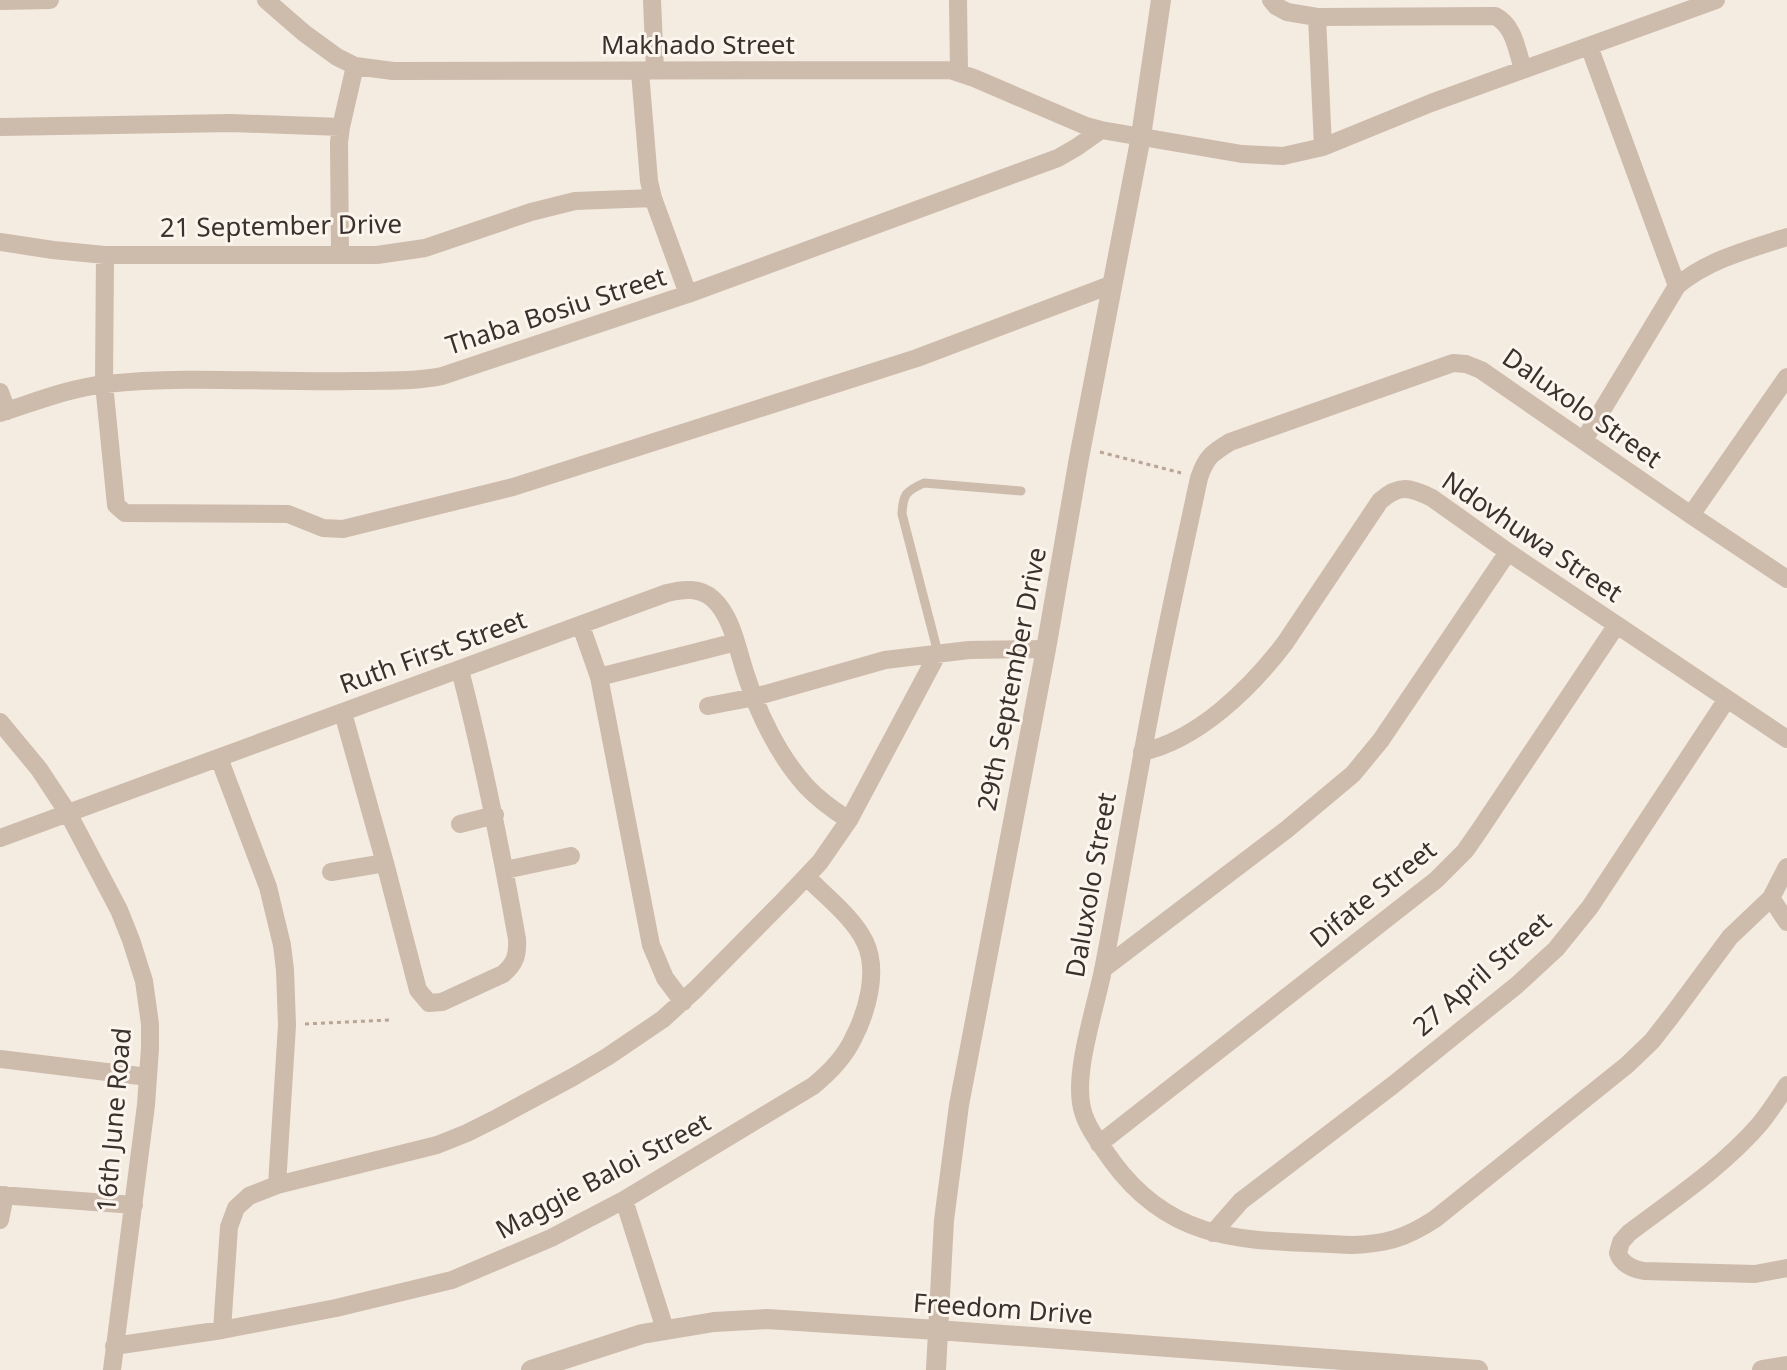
<svg xmlns="http://www.w3.org/2000/svg" width="1787" height="1370" font-family="'Noto Sans',sans-serif">
<style>
.lines{fill:none;stroke-linecap:round;stroke-linejoin:round}
.path{stroke:#b9a596;stroke-width:3;stroke-dasharray:4 4;stroke-linecap:butt}
.service{stroke:#cdbbac;stroke-width:9}
.minor{stroke:#cdbbac;stroke-width:18}
.tertiary{stroke:#cdbbac;stroke-width:20}
.labels{text-anchor:middle;stroke-width:6;stroke-linejoin:round;paint-order:stroke}
.street-label{font-size:26px;fill:#3b302b;stroke:#fbf5ee}
</style>
<rect width="100%" height="100%" fill="#f4ebe1"/>
<g class="lines">
<path class="path" d="M1100,452L1181,473
M305,1024L389,1020"/>
<path class="service" d="M938,653L902,514C903,494 906,491 924,483L1021,491"/>
<path class="minor" d="M266,0L304,33L337,57L355,66L393,71L950,70L974,78L1086,126L1101,130L1242,154L1283,156L1323,147L1431,103L1716,0
M652,0L655,70
M958,0L959,72
M1271,0L1276,6L1287,12L1317,17L1495,16C1514,25 1517,51 1523,69
M0,1L50,0
M1317,17L1323,147
M1589,46L1677,286
M640,72L649,181L653,198L688,294
M0,127L231,123L341,127
M0,242L53,250L105,255H377L425,248L531,212L575,201L653,198
M105,255L104,384L116,505L125,513L288,514L323,528L343,529L513,487L917,358L1113,284
M340,255L339,142L341,127L355,66
M0,392L7,411
M0,413C35,402 69,388 106,384C189,375 273,383 356,381C385,380 414,382 442,376L688,294L1058,158L1077,147L1101,130
M1584,440L1677,286C1707,260 1750,249 1787,237
M1691,515L1787,377
M1787,579L1691,515L1481,370L1466,364L1453,363L1230,442C1212,453 1206,457 1199,478C1183,553 1166,628 1152,703C1135,790 1121,878 1104,965C1097,1004 1073,1071 1082,1108C1086,1127 1101,1145 1112,1161C1176,1249 1254,1239 1352,1245C1386,1244 1406,1238 1435,1219L1627,1065L1652,1041L1673,1014L1730,937L1771,898L1787,867
M581,626L599,677L651,945L665,978L683,1002
M599,677L736,642
M708,706L755,697L885,660L969,650L1046,649
M343,713L385,863L418,990L429,1003L442,1002L503,974C515,964 518,955 517,939C501,849 483,759 460,670
M0,722L39,769L68,813L119,910L131,940L144,981L150,1024V1048L146,1105L112,1370
M1142,752C1198,740 1251,688 1285,643L1380,501C1399,484 1410,487 1432,498L1508,552L1787,739
M219,758L268,887L282,945L285,970L287,1025L277,1185
M460,824L495,815
M0,838L667,593C683,589 700,587 713,599C733,617 738,653 747,678C759,715 779,756 806,786C818,799 833,810 849,820
M505,870L571,856
M331,872L385,863
M1771,898L1787,922
M1103,969L1286,830L1353,774L1381,740L1508,552
M0,1059L148,1077
M1787,1085C1778,1099 1769,1113 1758,1126C1721,1168 1674,1199 1629,1233L1621,1242L1618,1253C1622,1265 1633,1269 1644,1271L1755,1274L1787,1268
M1099,1144L1436,880L1465,851L1479,831L1616,626
M0,1195L134,1205
M624,1200L665,1329
M0,1220L5,1195
M1213,1233L1241,1201L1393,1085L1517,985L1556,949L1590,907L1727,699
M222,1330L229,1227L236,1208L249,1196L277,1185L437,1145L467,1133L497,1118L573,1077L607,1057L663,1019L696,989L786,898L820,862L849,820L938,653
M114,1346L222,1330L336,1308L452,1280L551,1238L624,1200L813,1086C829,1073 844,1058 853,1039C867,1012 879,971 865,942C853,917 826,897 807,877"/>
<path class="tertiary" d="M531,1370L642,1334L714,1322L767,1319L937,1330L1478,1370
M936,1370L944,1220L959,1105L1046,649L1079,458L1141,136L1161,0
M1762,1370L1787,1366"/>
</g>
<g class="labels">
<g class="street-label">
<text x="698" y="54">Makhado Street</text>
<text transform="translate(281 226) rotate(-1)" y="9">21 September Drive</text>
<text transform="translate(556 311) rotate(-18)" y="9">Thaba Bosiu Street</text>
<text transform="translate(1582 408) rotate(35)" y="9">Daluxolo Street</text>
<text transform="translate(1532 537) rotate(34)" y="9">Ndovhuwa Street</text>
<text transform="translate(433 652) rotate(-20)" y="9">Ruth First Street</text>
<text transform="translate(1012 679) rotate(-79)" y="9">29th September Drive</text>
<text transform="translate(1091 885) rotate(-80)" y="9">Daluxolo Street</text>
<text transform="translate(1373 894) rotate(-39)" y="9">Difate Street</text>
<text transform="translate(1482 974) rotate(-41)" y="9">27 April Street</text>
<text transform="translate(114 1120) rotate(-85)" y="9">16th June Road</text>
<text transform="translate(603 1176) rotate(-28)" y="9">Maggie Baloi Street</text>
<text transform="translate(1003 1309) rotate(4)" y="9">Freedom Drive</text>
</g>
</g>
</svg>
